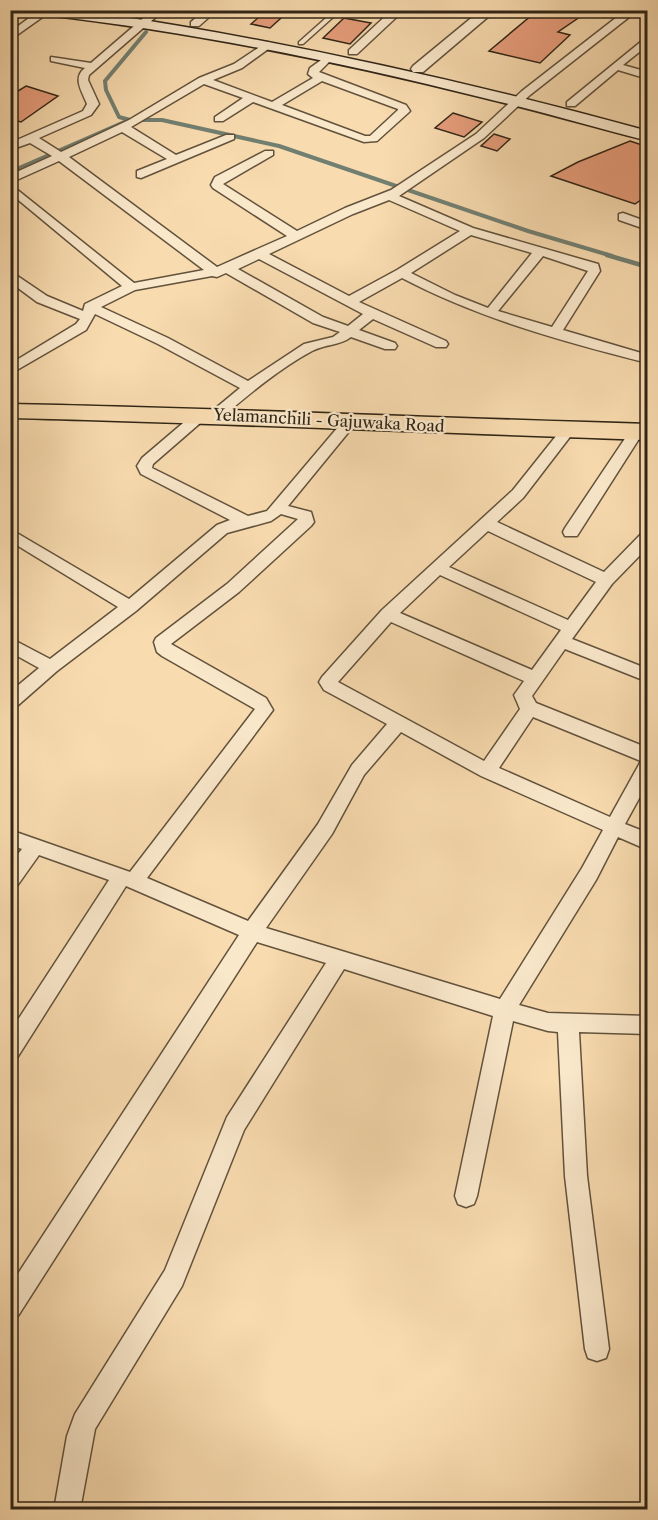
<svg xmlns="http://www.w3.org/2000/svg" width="658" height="1520" font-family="'Libre Caslon Text',serif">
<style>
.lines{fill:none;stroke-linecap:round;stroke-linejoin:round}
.stream-far1{stroke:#717f71;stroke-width:4}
.stream{stroke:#717f71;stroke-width:4.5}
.building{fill:#e89e7c;stroke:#302516;stroke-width:1.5}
.service-casing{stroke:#62523c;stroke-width:3}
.minor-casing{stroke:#62523c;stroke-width:3}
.tertiary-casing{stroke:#62523c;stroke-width:3}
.secondary-casing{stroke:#302516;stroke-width:3}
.primary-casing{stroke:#302516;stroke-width:3}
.service{fill:#fae8cb;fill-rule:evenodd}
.minor{fill:#fae8cb;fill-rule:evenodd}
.tertiary{fill:#fae8cb;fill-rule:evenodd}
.secondary{fill:#fae8cb;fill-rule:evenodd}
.primary{fill:#f8dbaf;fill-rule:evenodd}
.labels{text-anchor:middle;stroke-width:4.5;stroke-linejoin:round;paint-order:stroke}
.street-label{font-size:16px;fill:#302516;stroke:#fae8cb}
</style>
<rect width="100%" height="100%" fill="#f8dbaf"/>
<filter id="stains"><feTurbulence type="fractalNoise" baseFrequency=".00333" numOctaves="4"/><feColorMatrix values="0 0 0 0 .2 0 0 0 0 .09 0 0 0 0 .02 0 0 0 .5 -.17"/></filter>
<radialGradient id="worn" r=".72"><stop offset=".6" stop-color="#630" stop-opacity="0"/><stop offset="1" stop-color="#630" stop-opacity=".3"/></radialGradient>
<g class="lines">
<path class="stream-far1" d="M146,32L105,81L106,90L119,117L130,120H162L279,146L528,231L612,256
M10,172L129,120"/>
<path class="stream" d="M607,255L648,267"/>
</g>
<path class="building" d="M267,10H290L270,28L251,24Z
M538,10H590L558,32L570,35L540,63L489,51Z
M344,18L371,23L350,44L323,38Z
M26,86L58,96L21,122L10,119V96Z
M453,113L482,122L464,137L435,128Z
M494,134L510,139L497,151L481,146Z
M630,141L648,147V195L635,204L551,176L578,162Z"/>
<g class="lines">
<defs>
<path id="service" d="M335,10H341L303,44H299V42Z"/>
<path id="minor" d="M40,10L51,11L10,40V32Z
M205,10H217L199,26H191V22Z
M392,10H404L357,54H349V50Z
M626,10H638L530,95L484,138L399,196L473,228L598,264L600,271L563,330L648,355V363C564,342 478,318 402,278L359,302L446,341L448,344L446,347H436L373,319L359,330L395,343L397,346L395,349H385L351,337C339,346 325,344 312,351C279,369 249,394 221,418H211L209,415L211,412L240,388L158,344L95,314L86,330L10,374V364L76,324L80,319L37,302L10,282V271L47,296L83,311L85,304L122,286L10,193V184L134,283L204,270L59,161L10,183V175L52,156L30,143L10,150V143L83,111L87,104C82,91 72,78 85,68L51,61V57L91,63L148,14L157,16L89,75L88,80L99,104L91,115L39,138L61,152L129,120L199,78L234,64L267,42L271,43V47L242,68L213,80L272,102L313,78L308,74L310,68L328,55L333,58L319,72L406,105L410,111L408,113L377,141L364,142L253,102L223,121H215V117L243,98L204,84L131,127L176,155L226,135H234V139L141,178L137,177V171L167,159L122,132L69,157L217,267L287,236L213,188L211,185L215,177L265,151H273V155L223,184L297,231L345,208L391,190L476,134L522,91ZM322,81L398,109V110L370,136H365L282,105ZM389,200L460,231L397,270L349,296L269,254L353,214ZM471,235L532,253L488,308L455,295L411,273ZM543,256L588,271L552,327L498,311ZM259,259L363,314L348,326L323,317L238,269ZM226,273L313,323L340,332L333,337L304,344L248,381L168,338L101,307L135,290L212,276L217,277Z
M648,36V45L623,65L648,72V79L618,70L575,106H567V102Z
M623,213L648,222V230L619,220V214Z
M201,411L206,412L208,415L206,418L153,464L152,468L248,516L267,511L344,420L349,419L356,423L288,506L311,512L314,522L311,526L239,592L171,644L266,698L273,710L147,878L248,921L318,824L352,765L387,724L324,690L319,682L322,677L382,610L513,490L564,426H574L576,429L523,498L497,522L604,572L642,533L648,532V547L612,584L572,639L648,669V682L565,649L532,696L536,703L648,748V782L625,824L648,833V850L618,837L596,880L519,1005L548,1013L648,1016V1034L579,1032L587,1176L609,1349L606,1358L597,1361L588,1358L585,1349L565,1176L558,1032L548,1031L513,1021L477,1196L474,1204L466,1207L458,1204L455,1196L493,1016L344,969L244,1130L182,1286L95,1429L80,1510H54L67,1436L75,1414L165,1270L227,1117L326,963L257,942L18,1316L10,1320V1286L239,935L126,886L17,1058L10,1060V1032L109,880L39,855L17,886L10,888V864L22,849L10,845V830L130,872L255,709L162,656L157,652L154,642L156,638L227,584L298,519L281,514L271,521L227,533L136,611L57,671L16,707L10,708V692L39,668L10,652V638L50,659L118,607L10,541V529L129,599L217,525L230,520L141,474L137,466L142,458L196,412ZM488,531L596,582L568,620L449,567ZM440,575L561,630L532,670L400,613ZM391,622L524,681L514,695L520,709L484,761L338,682ZM533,717L641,761L610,817L499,768ZM401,732L481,776L603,830L582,868L500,999L266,928L332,834L364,775Z
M637,426L644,431L577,536H565L563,532L565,528L632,428Z"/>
<path id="tertiary" d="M481,10H496L423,72H413L411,69L413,66Z"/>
<path id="secondary" d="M38,10H85L106,14C289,42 469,82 648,131V141C593,127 539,111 484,98C340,62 193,32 45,15Z"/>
<path id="primary" d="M10,404C223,408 435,418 648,424V440C435,433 223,423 10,418Z"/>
</defs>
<use href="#service" class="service-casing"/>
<use href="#minor" class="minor-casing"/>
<use href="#tertiary" class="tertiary-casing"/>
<use href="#secondary" class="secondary-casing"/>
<use href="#primary" class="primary-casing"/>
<use href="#service" class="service"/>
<use href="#minor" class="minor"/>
<use href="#tertiary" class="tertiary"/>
<use href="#secondary" class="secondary"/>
<use href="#primary" class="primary"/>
</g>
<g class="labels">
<g class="street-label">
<text transform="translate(329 420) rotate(3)" y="6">Yelamanchili - Gajuwaka Road</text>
</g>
</g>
<rect width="658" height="1520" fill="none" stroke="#f8dbaf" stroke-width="36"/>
<rect x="12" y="12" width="634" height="1496" fill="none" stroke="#302516" stroke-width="3"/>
<rect x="18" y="18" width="622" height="1484" fill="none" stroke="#302516" stroke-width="1.5"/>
<rect width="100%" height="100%" filter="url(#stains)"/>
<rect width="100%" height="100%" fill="url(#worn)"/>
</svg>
